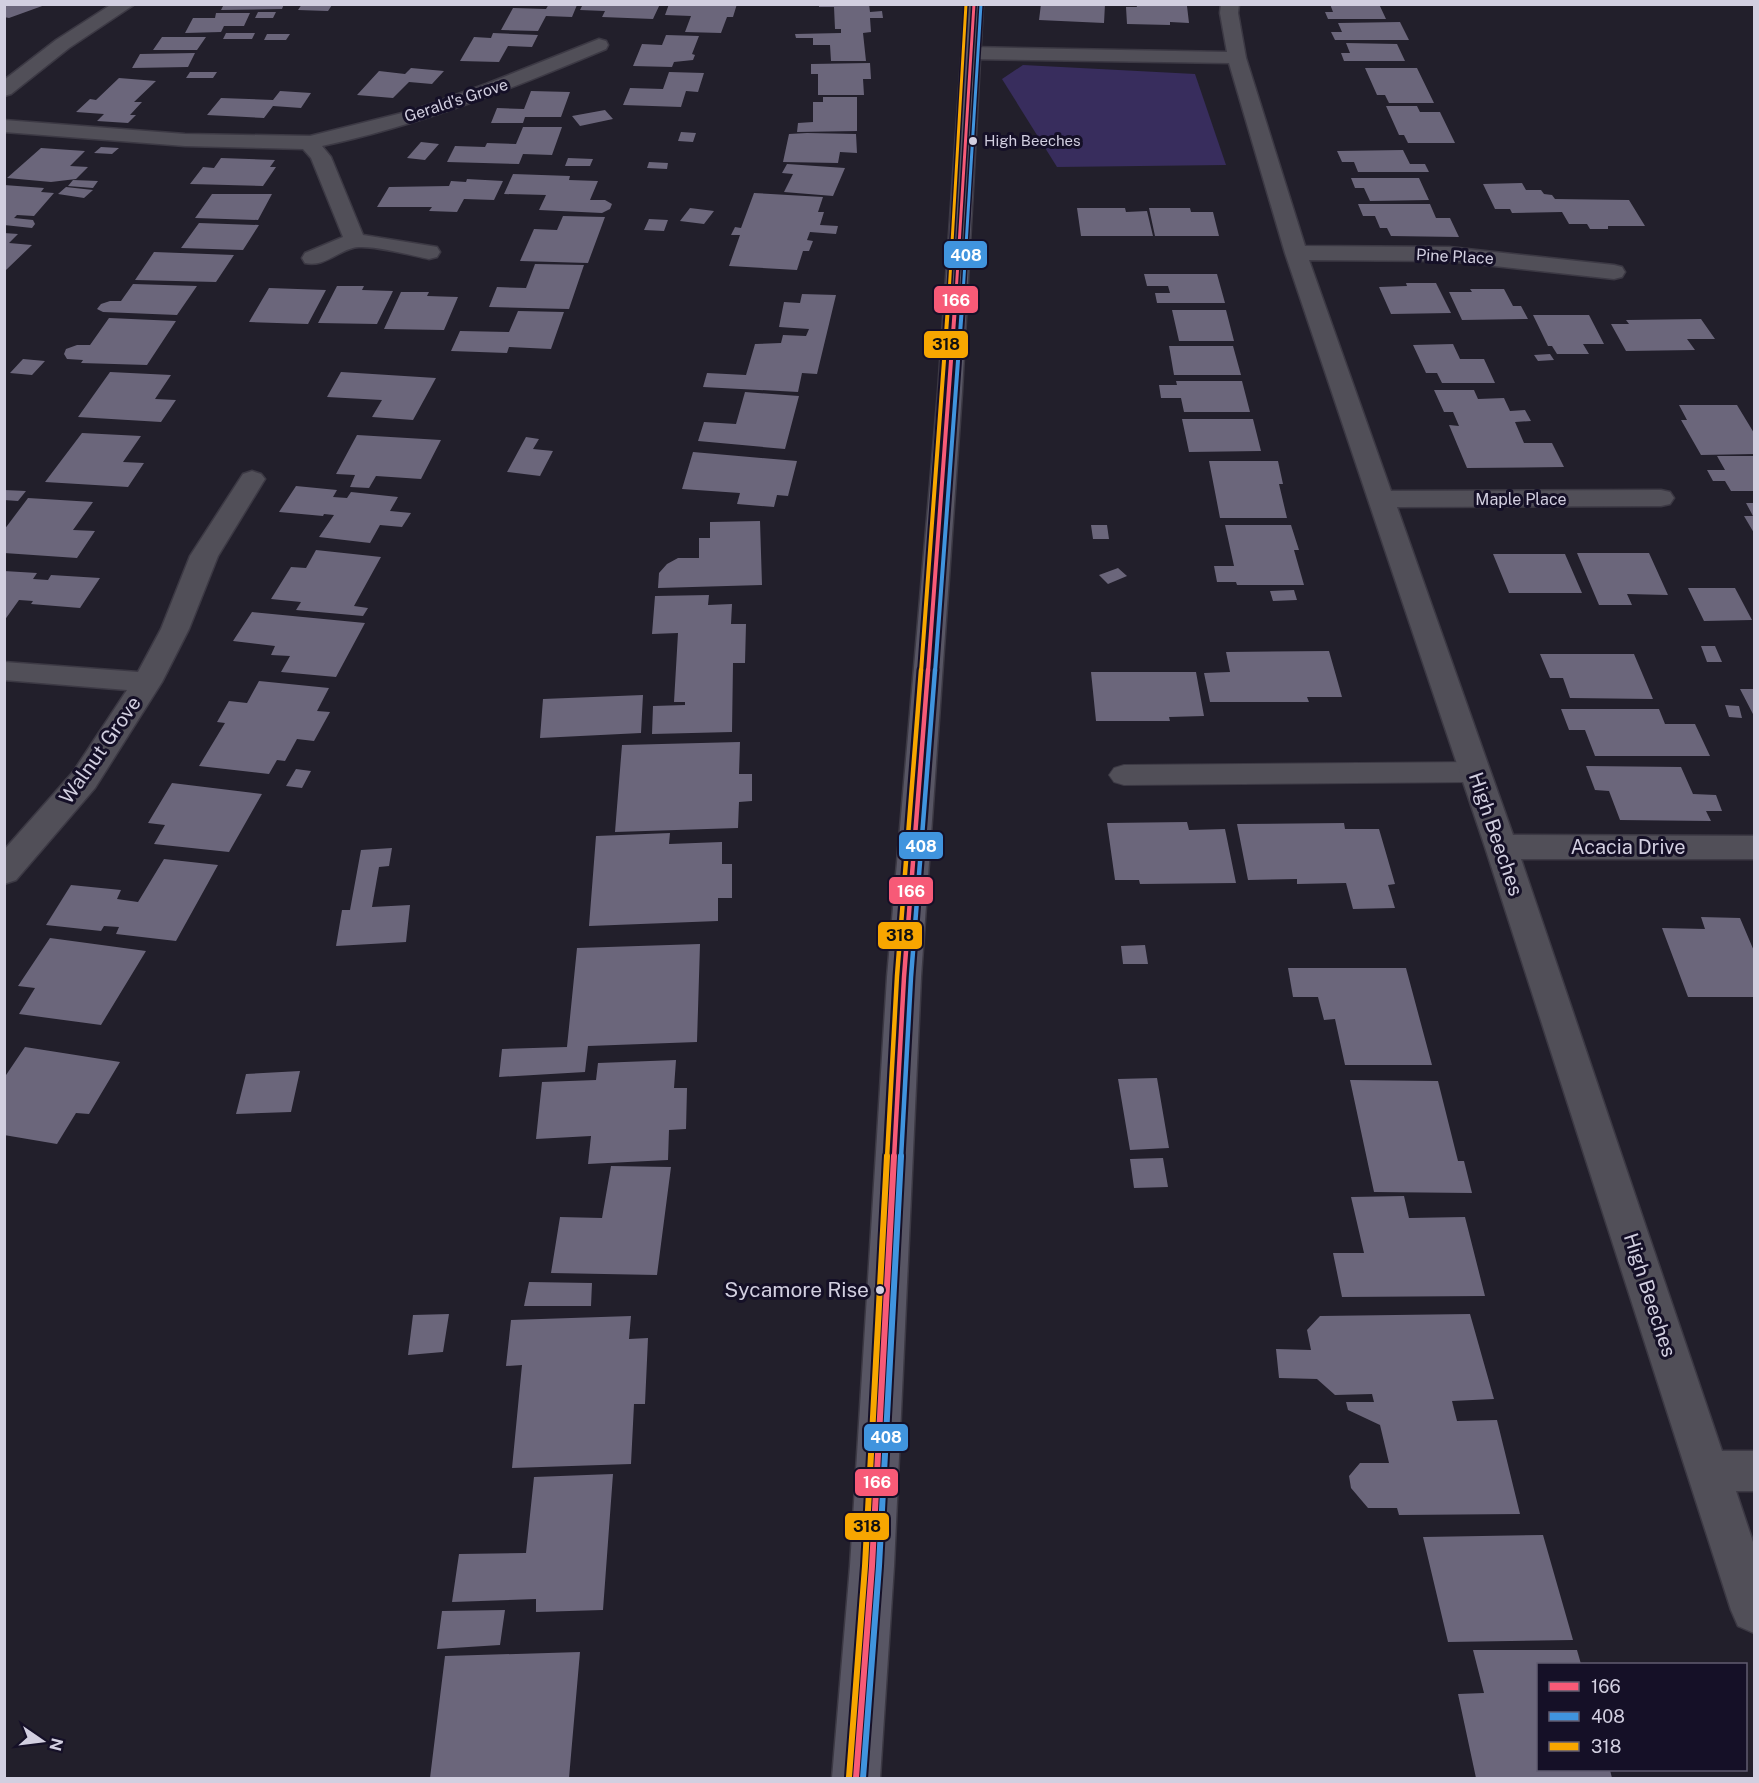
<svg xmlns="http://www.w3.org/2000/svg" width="1759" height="1783" font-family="'Public Sans',sans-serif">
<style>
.green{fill:#382d5d}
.building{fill:#6b667b}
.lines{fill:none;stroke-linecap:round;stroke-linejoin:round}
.service-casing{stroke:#3c3944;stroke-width:2}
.minor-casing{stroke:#3c3944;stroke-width:3}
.primary-casing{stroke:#3c3944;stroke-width:3}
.service{fill:#514f58;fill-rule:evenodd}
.minor{fill:#514f58;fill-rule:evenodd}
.primary{fill:#585664;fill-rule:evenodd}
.bus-1-far3-casing{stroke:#151027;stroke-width:6}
.bus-1-far2-casing{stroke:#151027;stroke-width:8}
.bus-1-far1-casing{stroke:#151027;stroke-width:9}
.bus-1-casing{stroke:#151027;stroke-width:10}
.bus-2-far3-casing{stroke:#151027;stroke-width:6}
.bus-2-far2-casing{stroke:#151027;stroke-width:8}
.bus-2-far1-casing{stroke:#151027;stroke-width:9}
.bus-2-casing{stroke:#151027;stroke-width:10}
.bus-3-far3-casing{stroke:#151027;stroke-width:6}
.bus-3-far2-casing{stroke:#151027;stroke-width:8}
.bus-3-far1-casing{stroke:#151027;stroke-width:9}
.bus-3-casing{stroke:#151027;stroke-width:10}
.bus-1-far3{stroke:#f75a77;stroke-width:3}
.bus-1-far2{stroke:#f75a77;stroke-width:4}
.bus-1-far1{stroke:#f75a77;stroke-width:4.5}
.bus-1{stroke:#f75a77;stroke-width:6}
.bus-2-far3{stroke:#4094de;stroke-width:3}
.bus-2-far2{stroke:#4094de;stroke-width:4}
.bus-2-far1{stroke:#4094de;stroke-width:4.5}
.bus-2{stroke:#4094de;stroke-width:6}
.bus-3-far3{stroke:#f7a600;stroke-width:3}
.bus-3-far2{stroke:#f7a600;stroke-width:4}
.bus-3-far1{stroke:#f7a600;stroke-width:4.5}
.bus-3{stroke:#f7a600;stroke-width:6}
.bus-dot{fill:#d2cfe0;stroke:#151027;stroke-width:2}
.labels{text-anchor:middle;stroke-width:6;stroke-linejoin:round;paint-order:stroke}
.far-bus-label{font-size:15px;fill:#d2cfe0;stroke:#151027;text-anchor:start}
.far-street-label{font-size:16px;fill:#d2cfe0;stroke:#151027}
.street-label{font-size:20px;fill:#d2cfe0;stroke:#151027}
.near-bus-label{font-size:21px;fill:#d2cfe0;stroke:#151027;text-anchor:end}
.line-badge{stroke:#151027;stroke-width:2}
.badge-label{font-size:16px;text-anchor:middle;font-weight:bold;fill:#fff}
.pale-badge-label{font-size:16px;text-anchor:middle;font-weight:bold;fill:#111}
</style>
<rect width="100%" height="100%" fill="#221f2b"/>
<path class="green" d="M1023,65L1195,74L1226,165L1057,167L1002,79Z"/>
<path class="building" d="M4,4H45V5L9,18L4,17Z
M224,4H284L282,9L221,10Z
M302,4H303L332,5L328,11L298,10Z
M549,4L577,5L572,17L546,16L538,31L501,30L513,8L546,9Z
M583,4H660L653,19L602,17L605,11L580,10Z
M669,4H737L733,17H727L721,33L685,32L691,16L665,15Z
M819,4H869L870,12L882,11L883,18H870L871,32L863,33L866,61H831L830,45H813V38H796L795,34L841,33V29H835L834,7H819Z
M1041,4H1105L1104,23L1039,20Z
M1136,4L1187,6L1189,23L1170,22V25L1127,24L1126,7H1137Z
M1330,4H1379L1386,19H1328L1325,12H1333Z
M258,12H276L273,18H255Z
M216,13H250L244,26H224L221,32L185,33L193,18H215Z
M1400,22L1409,40H1335L1331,32H1342L1338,23Z
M226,33H255L252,39H223Z
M493,33L538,35L532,47L508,46L499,62L460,61L474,37L491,38Z
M267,34H290L286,40H264Z
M666,35L699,36L692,54L695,55L693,60L674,62L672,67L633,66L642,44L662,45Z
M162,37H206L197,50H153Z
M1346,43L1397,44L1405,61H1344L1341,53H1350Z
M195,53L188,67L132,68L140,54Z
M870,63L871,79H863L864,95H818V74H811V64Z
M411,68L444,71L432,84L409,82L393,98L357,95L379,71L405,74Z
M1365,68H1417L1434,103H1389L1385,95H1377Z
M190,72H217L213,78H186Z
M669,72L704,73L698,92L686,91L681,107L623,105L630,88L663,89Z
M119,78L156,81L134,102H142L130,115H136L128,123L97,121L104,114L76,112L90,99L96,100Z
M280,91L311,93L301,108L273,106L264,118L207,115L221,98L273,100Z
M531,91L570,92L561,117H525L523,123H491L497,108L524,109Z
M823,97H857V131L797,132L798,123L813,122V102H823Z
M1386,106H1417L1420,112H1440L1455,143H1408L1404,135H1399Z
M605,110L613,119L580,126L572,116Z
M523,127H562L552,155L523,154L519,164L447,162L455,146L485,147L487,143L516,144Z
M681,132L696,133L693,142L678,141Z
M807,133L856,134L857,153L840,152L838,163L783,162L789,134Z
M421,142L439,144L425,160L407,158Z
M101,147L119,148L112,154L94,153Z
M41,148L85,151L70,166L88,167L76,179L51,182L7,178Z
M1403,150L1410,164H1425L1429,172H1358L1354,162H1342L1337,151Z
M221,158L275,160L270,167H276L263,186L190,184L203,167L214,168Z
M568,158L593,159L590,166H565Z
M649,162L668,163L667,169L647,168Z
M787,164L845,168L833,196L784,192L793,174L782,173Z
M513,174L570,176L569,180L598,181L590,200H605L612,204L610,209L602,213L539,210L546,195L504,194Z
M1351,178H1419L1429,200L1370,201L1364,188H1355Z
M467,179L503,181L494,200L464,199L457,212L429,211L432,207H377L389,187L449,186L451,181L466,182Z
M73,180L98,181L93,188L68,186Z
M1522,183L1526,190H1541L1544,194L1552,195L1555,199L1629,200L1645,226H1608V229H1590L1587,224H1569L1562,212L1512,213L1510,209H1495L1483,184Z
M4,185L44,188L41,192L54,193L34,216L17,215L14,218L33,220L35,224L32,228L4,225Z
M66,187L93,190L84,198L58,194Z
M754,193L823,197L818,212H824L820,225L838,226L836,234L810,232L807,240L813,241L809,251H803L797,270L729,266L740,235H731L735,227L741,228Z
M212,194H272L258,220L195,218Z
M1358,204H1430L1436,218H1450L1459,237L1391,236L1387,228H1380L1375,216H1363Z
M690,208L714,211L704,224L680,221Z
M1077,208H1125L1126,212L1147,211L1153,236H1081Z
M1149,208H1190L1191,212H1213L1219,236H1155Z
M563,216L605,217L588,263L520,261L534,229L557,230Z
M649,219L668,220L664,231L644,230Z
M199,223L259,225L243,250L181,248Z
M4,233L18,234L9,243L32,245L6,270Z
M154,252L234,255L216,282L135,280Z
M535,264L584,265L569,309L489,307L497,287L526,288Z
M1144,274H1217L1225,303H1157L1155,293H1170L1168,286H1147Z
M1406,283H1436L1451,313L1391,314L1379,287L1407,286Z
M133,284L197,286L177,315L103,312L97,309L101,304L110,301H121Z
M337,286H364L362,290L393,291L377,324L318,323Z
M269,288L326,290L308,324L249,322Z
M1470,289H1504L1513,306H1521L1528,319L1462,320L1449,292H1472Z
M401,292H429L427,296L458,297L444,330L384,329Z
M802,294L836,295L817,374L802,373L798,392L703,387L707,373L746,375L755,344L781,343L783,335L806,336L809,329L779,327L784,302L800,303Z
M1172,310H1226L1234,341H1179Z
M518,311L564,312L551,349L509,347L507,353L451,351L460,331L509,332Z
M1533,315H1589L1604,344H1583L1589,354H1557L1552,346H1548Z
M109,318L176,321L147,365L81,363L83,360L67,359L64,354L66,349L77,345H90Z
M1701,319L1715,339H1687L1695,350L1626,351L1611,324H1629L1626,320Z
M1453,344L1460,359H1484L1495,383H1442L1437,373H1426L1413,345Z
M1169,346H1233L1241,375H1174Z
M1550,354L1554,360L1538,361L1534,355Z
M23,359L45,361L32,375L10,373Z
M110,372L171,375L155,399L176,400L161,422L78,417Z
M341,372L436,378L413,420L372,417L382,400L327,397Z
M1176,381H1242L1250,412H1184L1181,398H1161L1159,385H1177Z
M1434,390H1474L1478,399L1504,398L1510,411L1525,410L1531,421L1515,422L1524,443H1552L1564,467L1467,468L1449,425L1459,426L1453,412H1444Z
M745,392L799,396L785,449L698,441L704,422L736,424Z
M1679,405H1737L1754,433V454L1701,455L1681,420H1687Z
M1182,419H1253L1261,451L1189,452Z
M82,433L141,436L123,462L144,463L128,487L45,482Z
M357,435L441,440L421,479L376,476L369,488L350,487L355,475L336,474Z
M526,437L539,439L533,449L553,451L540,476L507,472Z
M693,452L797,461L788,496L777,495L774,507L737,504L740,493L682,489Z
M1717,456H1754V491H1731L1725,481H1713L1707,470H1725Z
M1209,461H1278L1283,484H1279L1287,518H1220Z
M296,486L337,490L333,497L347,498L351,492L398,497L390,511L411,513L402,527L380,525L370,543L319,537L334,515L324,514L323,516L279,512Z
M4,490L26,491L18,501L4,500Z
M28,498L93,502L73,530L95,531L77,558L4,553V530Z
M1746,503H1754V533L1744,516H1753Z
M760,521L762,585L658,588L659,573L667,564L678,558H699V538H710V522Z
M1091,525H1107L1109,539H1093Z
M1225,525H1291L1299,550H1294L1304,585H1237L1236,582H1217L1214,566H1234Z
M316,550L381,557L354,606L368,608L363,616L296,610L301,602L271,599L291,567L306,568Z
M1577,553H1649L1668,595L1627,594L1632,605H1599Z
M1493,554H1565L1582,593H1509Z
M1118,568L1127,576L1108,584L1099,575Z
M4,571L37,573L33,579L48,580L51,575L100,578L80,608L31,604L33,601L19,600L4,621Z
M1688,588H1735L1752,620L1704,621Z
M1294,590L1297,600L1273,601L1270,591Z
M709,595L708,605L732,604L731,624H746L745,663H733L732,732L652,734L653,706L685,705V702H674L678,633L652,634L655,596Z
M252,612L365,623L336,677L281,672L290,656L271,655L275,646L233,641Z
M1701,646H1715L1722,662H1707Z
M1329,651L1342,697H1307L1309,702H1210L1204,673L1230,672L1226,652Z
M1540,654H1634L1653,699L1570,698L1563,678H1550Z
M1091,672H1196L1204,716L1169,717L1170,721H1096Z
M259,681L329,688L317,711L330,712L314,741L297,739L285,761L277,760L269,774L199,766L225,723L217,722L229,701L247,703Z
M1740,689H1754V716Z
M643,695L641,733L540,738L543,699Z
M1725,705L1739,706L1742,718L1729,717Z
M1561,709H1659L1665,724H1695L1710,756H1595L1585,730H1569Z
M740,742L739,774H752V801L739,802L738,828L615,832L622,745Z
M1586,766L1681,767L1693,794L1716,795L1722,811H1706L1711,821L1620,820L1609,791L1595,790Z
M296,769L311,771L302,788L286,786Z
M172,783L262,794L229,852L154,844L165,825L148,823Z
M1187,822L1189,830L1225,829L1236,883L1140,884L1139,880H1115L1107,823Z
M1344,823L1345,829H1379L1395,884L1388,885L1395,908L1353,909L1346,883L1297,884V879L1248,880L1237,824Z
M670,833L669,844L722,842V864H732V898H718V921L589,926L596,836Z
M392,848L389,866L379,867L372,907L410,905L406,942L336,946L342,910H350L361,850Z
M164,859L218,865L176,941L116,934L119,927L104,926L101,931L46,925L71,885L121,890L117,899L138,902Z
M1701,917L1740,918L1754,951V997H1688L1662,928L1705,929Z
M50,938L146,951L101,1025L19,1014L35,988L18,986Z
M700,944L697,1042L588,1046L585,1072L499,1077L502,1049L567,1047L577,948Z
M1145,945L1148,964H1123L1121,946Z
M1288,968H1406L1432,1065H1345L1335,1019L1324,1020L1318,997H1293Z
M25,1047L120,1062L89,1114L76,1113L57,1144L4,1135V1078Z
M676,1060L674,1088H687L686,1129L669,1130L668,1160L588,1164L591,1136L536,1139L542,1082L596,1080L598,1063Z
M300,1071L291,1112L236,1114L246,1074Z
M1157,1078L1169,1148L1130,1150L1118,1079Z
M1350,1080L1438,1081L1458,1161H1464L1472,1193L1374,1192Z
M1163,1158L1168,1187L1134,1188L1130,1159Z
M611,1166L671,1167L657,1275L551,1273L560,1217L602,1218Z
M1404,1196L1409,1218L1465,1217L1485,1296L1342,1297L1333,1253H1364L1351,1197Z
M529,1282L592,1283L591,1306H524Z
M449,1314L443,1352L408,1355L413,1315Z
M1470,1314L1494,1399L1452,1401L1457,1421L1497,1420L1520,1514L1399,1515L1397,1508H1368L1351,1488L1349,1476L1360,1463H1389L1380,1425L1348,1410L1346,1402H1374L1372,1394L1335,1395L1317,1379L1279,1378L1276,1349L1311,1350L1307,1330L1320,1316Z
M631,1316L629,1339L648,1338L645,1404H634L631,1464L512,1468L522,1365L506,1366L511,1320Z
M613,1474L603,1610L536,1612V1599L452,1602L459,1554L526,1553L534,1477Z
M1543,1535L1573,1640L1448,1642L1423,1537Z
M505,1610L500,1645L437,1649L442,1611Z
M1473,1650H1577L1581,1664H1538V1770H1610L1612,1778H1476L1458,1694L1484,1693Z
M580,1652L569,1778H430L445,1656Z"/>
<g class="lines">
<defs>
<path id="service" d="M1475,762L1485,765L1490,772L1485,779L1475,782L1124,785L1114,782L1109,775L1114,768L1124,765Z"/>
<path id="minor" d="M112,4H135L69,48L11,94L4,96V80L56,40Z
M1221,4H1239L1238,13L1246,58L1305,246L1449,247L1614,265L1622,267L1625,272L1622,277L1614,279L1449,261L1309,260L1391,491L1661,490L1670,492L1674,498L1670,504L1661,506L1397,507L1513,835L1754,836V859H1521L1722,1451H1754V1491H1736L1754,1545V1633L1738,1626L1731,1610L1485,847L1285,253L1229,63L971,59L964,57L962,53L964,49L971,47L1227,52L1220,13Z
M599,39L606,41L608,45L606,49C513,88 421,125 322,146L331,157L363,235L437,247L440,252L437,257L429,259C410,255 377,246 359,247C340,248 325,268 305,263L302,258L305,253L343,237L311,158L303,149L185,146L4,132V120L185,134L310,136L414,110L486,84Z
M252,471L261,474L265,479L218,556L189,629L162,682L95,788L16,880L4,884V850L73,772L127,690L4,680V662L138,672L161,629L190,556L243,474Z"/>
<path id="primary" d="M965,4H983L962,392L921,977L894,1566L880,1778H832L850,1566L887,977L938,392Z"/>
</defs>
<use href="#service" class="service-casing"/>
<use href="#minor" class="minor-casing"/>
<use href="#primary" class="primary-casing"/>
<use href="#service" class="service"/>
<use href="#minor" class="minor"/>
<use href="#primary" class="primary"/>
<defs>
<path id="bus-1-far3" d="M956,294L974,4"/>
<path id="bus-1-far2" d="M928,672L956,293"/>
<path id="bus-1-far1" d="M894,1158L904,977L928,670"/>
<path id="bus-1" d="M856,1778L872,1566L894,1156"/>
<path id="bus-2-far3" d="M963,294L981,4"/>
<path id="bus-2-far2" d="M935,672L963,293"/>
<path id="bus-2-far1" d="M901,1158L911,977L935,670"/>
<path id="bus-2" d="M863,1778L879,1566L901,1156"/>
<path id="bus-3-far3" d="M949,294L966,4"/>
<path id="bus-3-far2" d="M921,672L949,293"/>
<path id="bus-3-far1" d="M887,1158L897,976L921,670"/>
<path id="bus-3" d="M849,1777L865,1566L887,1156"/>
</defs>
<use href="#bus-1-far3" class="bus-1-far3-casing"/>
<use href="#bus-1-far2" class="bus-1-far2-casing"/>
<use href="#bus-1-far1" class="bus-1-far1-casing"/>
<use href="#bus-1" class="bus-1-casing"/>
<use href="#bus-2-far3" class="bus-2-far3-casing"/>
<use href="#bus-2-far2" class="bus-2-far2-casing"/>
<use href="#bus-2-far1" class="bus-2-far1-casing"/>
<use href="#bus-2" class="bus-2-casing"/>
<use href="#bus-3-far3" class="bus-3-far3-casing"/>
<use href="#bus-3-far2" class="bus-3-far2-casing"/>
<use href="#bus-3-far1" class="bus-3-far1-casing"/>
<use href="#bus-3" class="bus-3-casing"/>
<use href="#bus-1-far3" class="bus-1-far3"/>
<use href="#bus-1-far2" class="bus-1-far2"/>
<use href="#bus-1-far1" class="bus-1-far1"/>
<use href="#bus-1" class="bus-1"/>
<use href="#bus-2-far3" class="bus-2-far3"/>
<use href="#bus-2-far2" class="bus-2-far2"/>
<use href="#bus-2-far1" class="bus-2-far1"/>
<use href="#bus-2" class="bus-2"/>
<use href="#bus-3-far3" class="bus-3-far3"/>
<use href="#bus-3-far2" class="bus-3-far2"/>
<use href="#bus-3-far1" class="bus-3-far1"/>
<use href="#bus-3" class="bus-3"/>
</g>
<g class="bus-dot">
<circle cx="973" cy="141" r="5"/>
<circle cx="880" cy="1290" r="5"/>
</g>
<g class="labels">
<g class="far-bus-label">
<text x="984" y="146">High Beeches</text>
</g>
<g class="far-street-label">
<text transform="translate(456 100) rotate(-18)" y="6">Gerald's Grove</text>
<text transform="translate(1455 256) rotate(3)" y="6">Pine Place</text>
<text x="1521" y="505">Maple Place</text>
</g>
<g class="street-label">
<text transform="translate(100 750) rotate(-55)" y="7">Walnut Grove</text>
<text transform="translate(1496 834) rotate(71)" y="7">High Beeches</text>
<text x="1628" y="854">Acacia Drive</text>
<text transform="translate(1650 1295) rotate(72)" y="7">High Beeches</text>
</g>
<g class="near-bus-label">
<text x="869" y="1297">Sycamore Rise</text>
</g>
</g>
<g class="line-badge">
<rect x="943" y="240" width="45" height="29" rx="6" fill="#4094de"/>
<rect x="933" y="285" width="46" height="29" rx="6" fill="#f75a77"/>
<rect x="923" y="330" width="46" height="29" rx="6" fill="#f7a600"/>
<rect x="898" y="831" width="46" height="29" rx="6" fill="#4094de"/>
<rect x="888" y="876" width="46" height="29" rx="6" fill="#f75a77"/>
<rect x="877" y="921" width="46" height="29" rx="6" fill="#f7a600"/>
<rect x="863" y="1423" width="46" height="29" rx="6" fill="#4094de"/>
<rect x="854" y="1468" width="45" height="29" rx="6" fill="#f75a77"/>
<rect x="844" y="1512" width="46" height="29" rx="6" fill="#f7a600"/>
</g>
<g class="badge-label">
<text x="966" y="261">408</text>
<text x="956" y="306">166</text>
<text x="921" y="852">408</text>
<text x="911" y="897">166</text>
<text x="886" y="1443">408</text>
<text x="877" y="1488">166</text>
</g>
<g class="pale-badge-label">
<text x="946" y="350">318</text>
<text x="900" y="941">318</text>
<text x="867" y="1532">318</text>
</g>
<rect width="1759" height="1783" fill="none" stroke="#d2cfe0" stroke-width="12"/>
<rect x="1537" y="1663" width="210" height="108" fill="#151027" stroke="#615c71" stroke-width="1.5"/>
<rect x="1549" y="1682" width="30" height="9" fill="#f75a77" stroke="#615c71" stroke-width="1.5"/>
<text x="1591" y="1693" font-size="18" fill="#d2cfe0">166</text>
<rect x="1549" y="1712" width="30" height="9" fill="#4094de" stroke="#615c71" stroke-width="1.5"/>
<text x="1591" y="1723" font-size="18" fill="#d2cfe0">408</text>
<rect x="1549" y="1742" width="30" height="9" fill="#f7a600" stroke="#615c71" stroke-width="1.5"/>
<text x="1591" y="1753" font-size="18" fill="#d2cfe0">318</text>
<g transform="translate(42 1741) rotate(104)" stroke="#151027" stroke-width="4.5" paint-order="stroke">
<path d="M0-4.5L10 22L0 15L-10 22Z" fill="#d2cfe0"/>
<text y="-9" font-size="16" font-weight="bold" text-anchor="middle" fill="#d2cfe0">N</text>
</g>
</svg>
